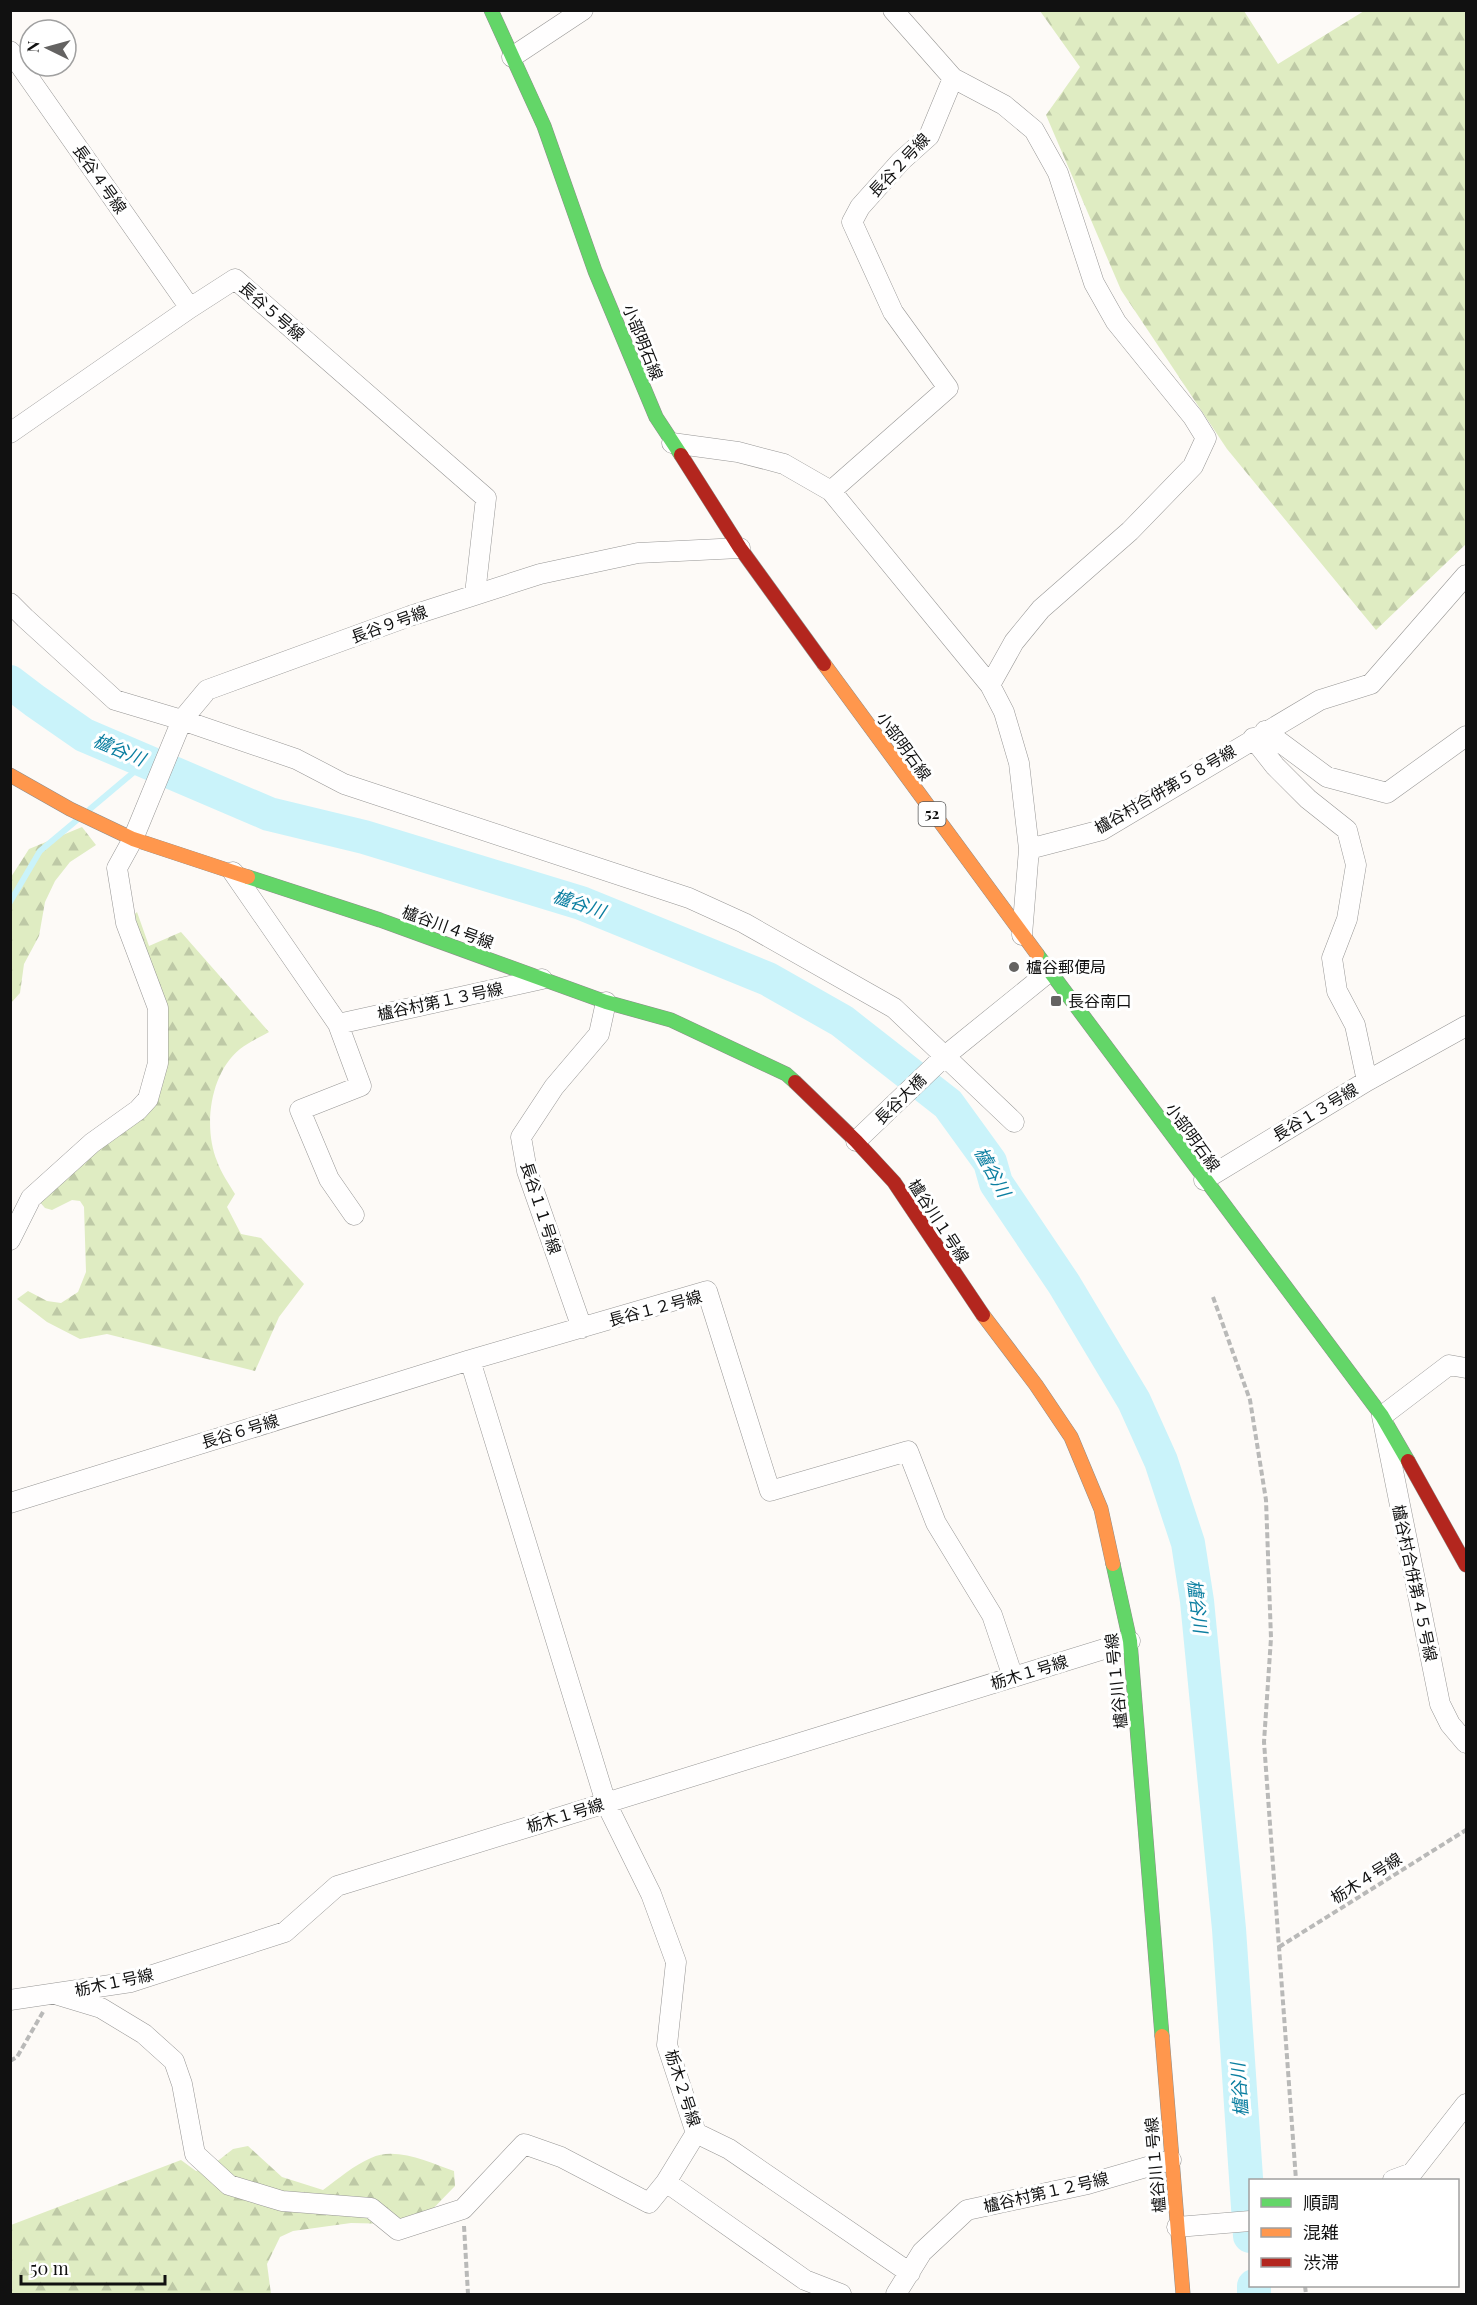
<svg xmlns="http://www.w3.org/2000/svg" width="1477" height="2305" font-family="'Playfair Display','Noto Sans JP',serif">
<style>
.forest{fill:url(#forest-firs)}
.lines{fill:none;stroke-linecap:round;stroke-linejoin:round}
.stream{stroke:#caf3fa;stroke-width:6}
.river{stroke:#caf3fa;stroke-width:34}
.street-casing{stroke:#979695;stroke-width:21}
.fast-casing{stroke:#8e8d8b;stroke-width:15}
.slow-casing{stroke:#8e8d8b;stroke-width:15}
.jam-casing{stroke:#8e8d8b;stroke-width:15}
.path{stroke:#b9b9b8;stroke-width:4;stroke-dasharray:6 3;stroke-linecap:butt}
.street{stroke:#fffefe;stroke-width:20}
.fast{stroke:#63d668;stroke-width:14}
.slow{stroke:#ff974d;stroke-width:14}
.jam{stroke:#b3261e;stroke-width:14}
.poi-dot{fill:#646362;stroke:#fff;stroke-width:2}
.labels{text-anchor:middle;stroke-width:6;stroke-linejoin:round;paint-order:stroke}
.shield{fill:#fff;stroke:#585858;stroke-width:1.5}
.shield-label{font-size:15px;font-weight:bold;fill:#111}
.street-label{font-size:16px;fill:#111;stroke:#fff}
.poi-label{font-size:16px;fill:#111;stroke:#fff;text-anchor:start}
.water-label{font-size:18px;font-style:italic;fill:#0c7fa1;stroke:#fff}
</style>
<defs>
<pattern id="forest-firs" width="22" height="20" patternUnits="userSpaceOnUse" patternTransform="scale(1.5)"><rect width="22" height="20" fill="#dfecc2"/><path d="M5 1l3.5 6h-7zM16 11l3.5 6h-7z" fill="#bec9a6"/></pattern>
</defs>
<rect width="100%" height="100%" fill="#fdfaf7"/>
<path class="forest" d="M1040,11H1244L1278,64L1364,11H1466V544L1376,630L1227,449L1121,290L1046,115L1080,67Z
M82,827L96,845L70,862L55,881L45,902L39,936L24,964L20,993L11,1003V877L29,849Z
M137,912L149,946L181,932L269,1032C260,1037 249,1042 240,1049C210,1073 203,1127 217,1161C221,1173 229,1184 235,1194L227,1207L241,1234L261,1238L304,1284L279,1317L255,1371L107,1334L80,1339L47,1322L17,1299L28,1291L47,1301L61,1303L78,1292L86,1272L84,1207L80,1201L72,1200L52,1210L45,1208L36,1197L146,1108L167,1066L165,998L144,959L130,918Z
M248,2146L282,2177L323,2190C338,2179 354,2165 371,2158C396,2146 430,2163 454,2171L455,2186L424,2218L394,2224L351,2223L293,2231L280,2237L267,2264L271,2294H11V2225L181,2160L196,2171L210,2167L233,2149Z"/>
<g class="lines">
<path class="stream" d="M90,809L147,761
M10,902L40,851L77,820"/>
<path class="river" d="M10,682L35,701L84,735L269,814L364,837L581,903L768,979L842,1021L948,1104L990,1162L996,1183L1064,1284L1134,1401L1161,1461L1188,1543L1197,1601L1229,1929L1250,2236
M1254,2286V2294"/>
<defs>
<path id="street" d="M893,10L953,78
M10,51L190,308
M512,57L583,10
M10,433L190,308L235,279L486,498L475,594
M672,443L738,452L784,464L831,491
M10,603L25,618L115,700L182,720L296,759L344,784L689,898L744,923L894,1008L1014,1122
M990,685L1014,642L1041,609L1130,531L1193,466L1206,438L1193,417L1116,322L1094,283L1058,173L1034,130L1004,105L953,78L929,136L901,161L860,207L852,222L893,312L948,388L831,491L990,685L1004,712L1019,763L1029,849L1022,935
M1265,731L1327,777L1387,793L1466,736
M1029,849L1102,830L1320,700L1371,684L1466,575
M233,872L338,1024L361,1086L300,1110L329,1179L354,1215
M338,1024L542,979
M1367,1081L1466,1026
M856,1141L945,1056L1050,971
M1204,1180L1367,1081L1355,1025L1337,991L1332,958L1347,919L1356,865L1347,830L1308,799L1275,766L1253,738
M10,1240L31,1198L92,1143L138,1110L148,1099L158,1063V1008L126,923L117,868L133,839L182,720L207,690L410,616L540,574L638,553L740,548
M582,1328L527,1171L521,1137L554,1087L599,1034L606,1002
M1466,1368L1449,1365L1382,1416L1440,1704L1450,1724L1466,1743
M10,1503L470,1360
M58,1995L101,2008L144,2034L174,2061L182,2084L195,2154L229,2185L282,2201L371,2208L398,2230L463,2209L524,2144L561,2157L649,2203L666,2182L696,2133
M10,2000L131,1982L285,1932L337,1886L1130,1641
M1393,2180L1412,2173L1466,2104
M666,2182L805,2280L841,2294
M1177,2227L1250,2221
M910,2273L729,2149L696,2133L667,2045L676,1962L651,1894L606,1803L470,1360L707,1291L770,1491L908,1451L936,1523L992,1615L1013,1677
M896,2294L922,2252L967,2210L1088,2184L1171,2160"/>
<path id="fast" d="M491,10L544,126L595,271L656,417L681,455
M248,877L380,920L606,1002L671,1020L786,1074L795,1082
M1037,954L1382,1416L1408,1461
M1113,1564L1130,1641L1162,2036"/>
<path id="slow" d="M824,664L1037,954
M10,775L70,809L133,839L248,877
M983,1315L1036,1385L1071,1437L1101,1509L1113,1564
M1162,2036L1183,2294"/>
<path id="jam" d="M681,455L740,548L824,664
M795,1082L856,1141L894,1182L983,1315
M1408,1461L1466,1565"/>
</defs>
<use href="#street" class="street-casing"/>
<use href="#fast" class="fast-casing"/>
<use href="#slow" class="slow-casing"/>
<use href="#jam" class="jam-casing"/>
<path class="path" d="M1213,1297L1250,1400L1266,1500L1271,1638L1264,1742L1296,2180
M1279,1947L1466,1830
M10,2061L17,2057L43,2012
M464,2226L468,2294
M1305,2286L1306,2294"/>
<use href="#street" class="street"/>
<use href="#fast" class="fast"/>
<use href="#slow" class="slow"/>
<use href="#jam" class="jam"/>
</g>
<g class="poi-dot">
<circle cx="1014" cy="967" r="6"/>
<rect x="1050" y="995" width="12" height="12" rx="3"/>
</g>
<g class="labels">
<rect class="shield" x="918.5" y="802" width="27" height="24" rx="4.5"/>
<g class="shield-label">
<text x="932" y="819">52</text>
</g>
<g class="street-label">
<text transform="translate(899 165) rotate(-47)" y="6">長谷２号線</text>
<text transform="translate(100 179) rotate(55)" y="6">長谷４号線</text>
<text transform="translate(272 311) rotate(41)" y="6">長谷５号線</text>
<text transform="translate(643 342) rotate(68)" y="6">小部明石線</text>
<text transform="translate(389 624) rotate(-20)" y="6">長谷９号線</text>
<text transform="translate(904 746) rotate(54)" y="6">小部明石線</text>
<text transform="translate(1165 789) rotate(-30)" y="6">櫨谷村合併第５８号線</text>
<text transform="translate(448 927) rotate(20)" y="6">櫨谷川４号線</text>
<text transform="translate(440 1001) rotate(-12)" y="6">櫨谷村第１３号線</text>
<text transform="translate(900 1099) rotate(-44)" y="6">長谷大橋</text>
<text transform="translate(1315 1112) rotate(-31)" y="6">長谷１３号線</text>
<text transform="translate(1193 1137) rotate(54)" y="6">小部明石線</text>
<text transform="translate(541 1208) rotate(72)" y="6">長谷１１号線</text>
<text transform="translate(939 1221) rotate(57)" y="6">櫨谷川１号線</text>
<text transform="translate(655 1308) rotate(-15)" y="6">長谷１２号線</text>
<text transform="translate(240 1431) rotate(-17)" y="6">長谷６号線</text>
<text transform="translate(1415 1583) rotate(78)" y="6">櫨谷村合併第４５号線</text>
<text transform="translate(1029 1672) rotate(-17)" y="6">栃木１号線</text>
<text transform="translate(1116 1681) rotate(-96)" y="6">櫨谷川１号線</text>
<text transform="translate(565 1815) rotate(-17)" y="6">栃木１号線</text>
<text transform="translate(1366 1878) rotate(-32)" y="6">栃木４号線</text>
<text transform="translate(114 1982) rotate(-12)" y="6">栃木１号線</text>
<text transform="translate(683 2088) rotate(72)" y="6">栃木２号線</text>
<text transform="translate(1155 2165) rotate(-95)" y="6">櫨谷川１号線</text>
<text transform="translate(1046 2192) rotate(-13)" y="6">櫨谷村第１２号線</text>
</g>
<g class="poi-label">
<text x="1026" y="973">櫨谷郵便局</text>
<text x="1068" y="1007">長谷南口</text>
</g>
<g class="water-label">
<text transform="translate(119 750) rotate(23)" y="6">櫨谷川</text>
<text transform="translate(579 904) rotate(19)" y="6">櫨谷川</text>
<text transform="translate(992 1172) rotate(61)" y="6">櫨谷川</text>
<text transform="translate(1197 1606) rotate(83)" y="6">櫨谷川</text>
<text transform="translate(1240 2090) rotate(-94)" y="6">櫨谷川</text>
</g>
</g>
<rect width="1477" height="2305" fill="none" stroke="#111111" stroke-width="24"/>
<rect x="1249" y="2179" width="210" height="108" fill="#ffffff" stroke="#a0a0a0" stroke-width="1.5"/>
<rect x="1261" y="2198" width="30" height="9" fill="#63d668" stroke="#a0a0a0" stroke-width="1.5"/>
<text x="1303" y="2209" font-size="18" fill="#111111">順調</text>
<rect x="1261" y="2228" width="30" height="9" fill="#ff974d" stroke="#a0a0a0" stroke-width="1.5"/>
<text x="1303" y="2239" font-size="18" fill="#111111">混雑</text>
<rect x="1261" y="2258" width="30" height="9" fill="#b3261e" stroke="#a0a0a0" stroke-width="1.5"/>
<text x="1303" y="2269" font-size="18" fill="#111111">渋滞</text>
<g transform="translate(48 48) rotate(275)"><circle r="28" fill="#ffffff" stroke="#a0a0a0" stroke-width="1.5"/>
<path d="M0-4.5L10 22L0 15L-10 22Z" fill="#646362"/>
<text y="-9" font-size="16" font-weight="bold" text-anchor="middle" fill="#111111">N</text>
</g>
<path d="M21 2275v9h144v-9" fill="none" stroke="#111111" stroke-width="3"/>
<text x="30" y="2275" font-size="18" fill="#111111" stroke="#ffffff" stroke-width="4.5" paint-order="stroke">50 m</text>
</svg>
